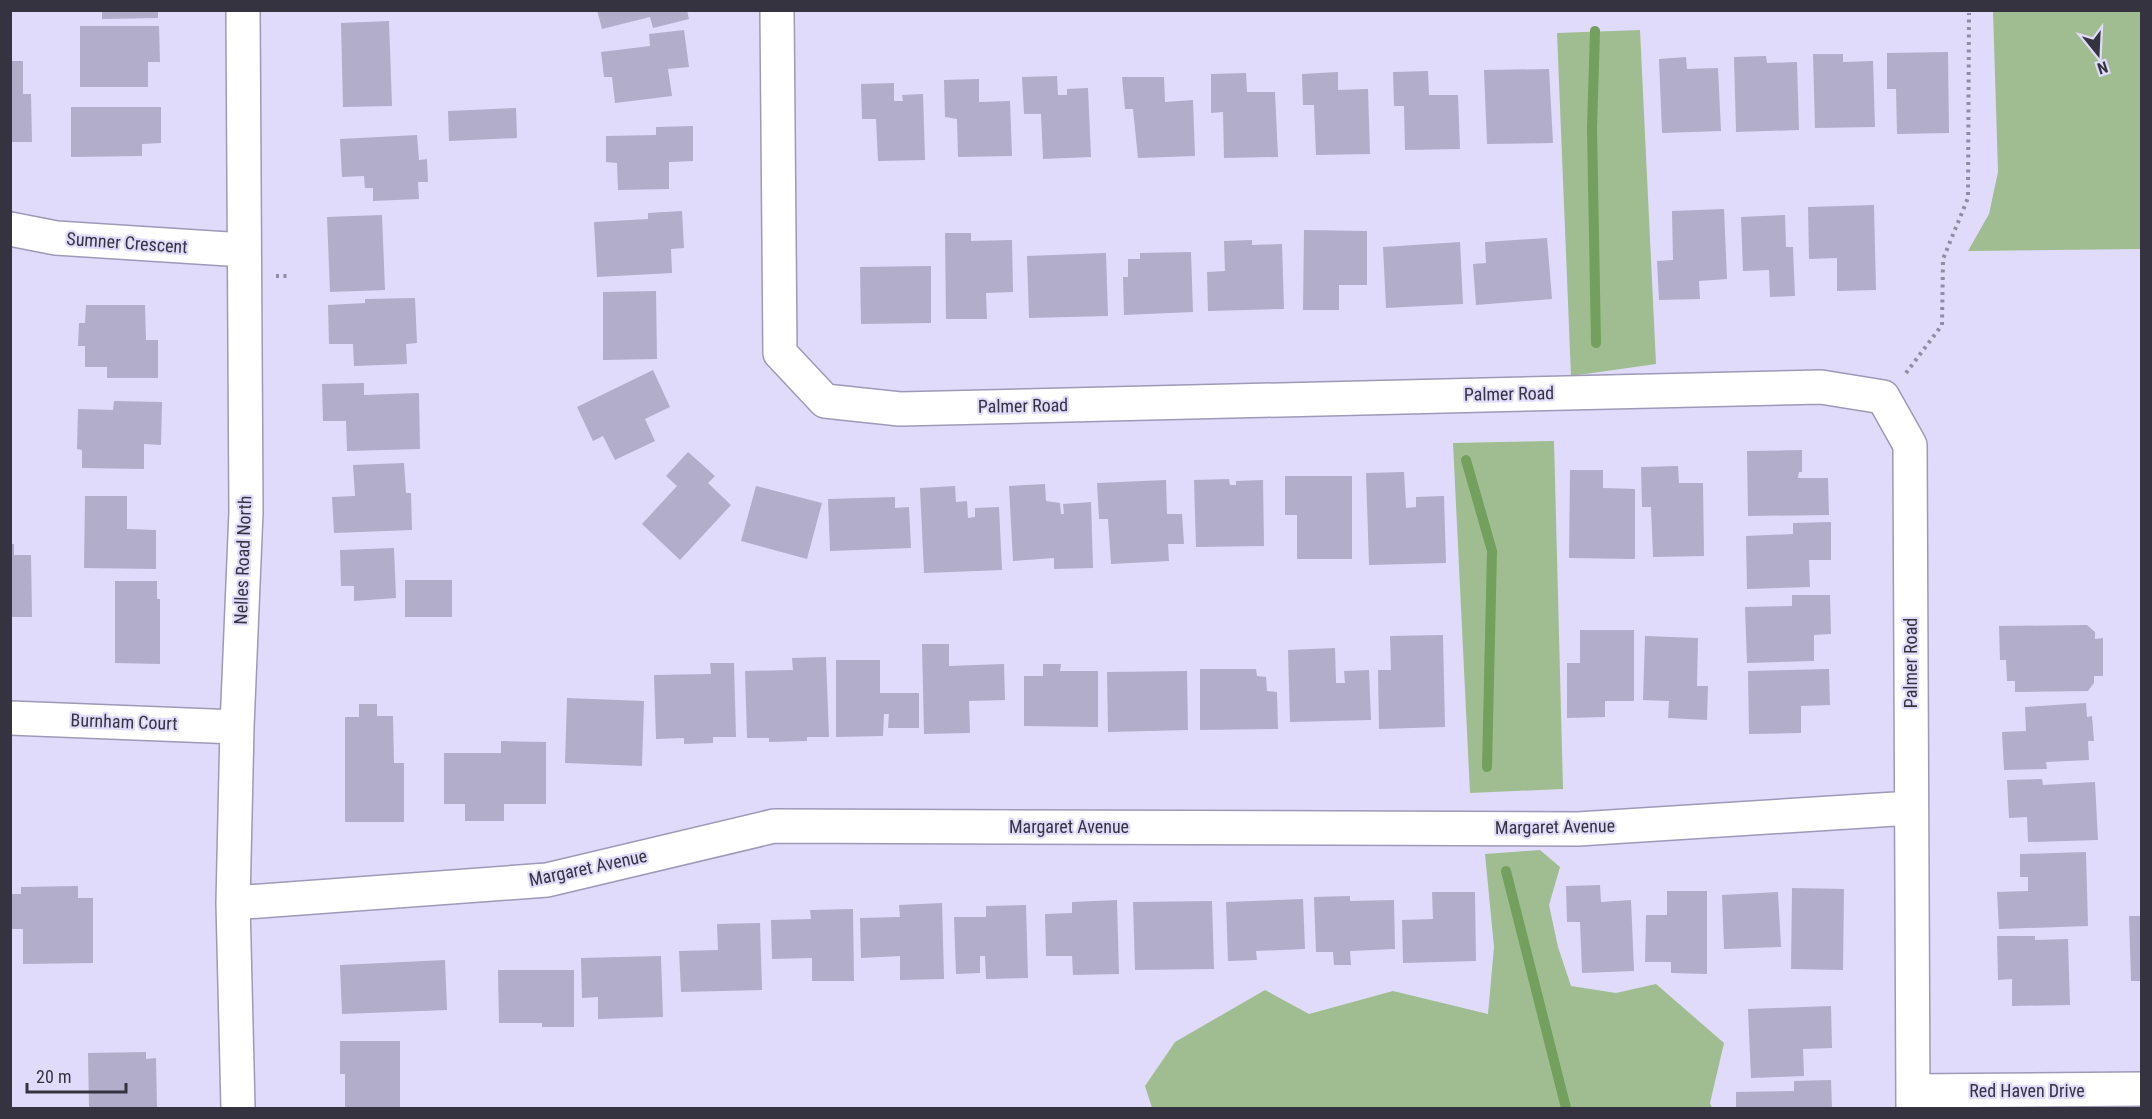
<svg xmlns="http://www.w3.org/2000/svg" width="2152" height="1119" font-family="'Roboto Condensed',sans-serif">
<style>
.green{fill:#9fbd91}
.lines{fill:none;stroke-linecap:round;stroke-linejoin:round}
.stream{stroke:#73a05d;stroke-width:10}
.building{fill:#b2adcb}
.minor-casing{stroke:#9d99b6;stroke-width:36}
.path{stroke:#908ca3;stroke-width:4;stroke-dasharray:3 4.5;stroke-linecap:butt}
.minor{stroke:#fff;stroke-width:33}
.labels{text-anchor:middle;stroke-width:4.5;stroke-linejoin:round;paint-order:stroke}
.street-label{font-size:18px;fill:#35333f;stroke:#e0dbfb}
</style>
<rect width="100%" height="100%" fill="#e0dbfb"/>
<path class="green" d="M1993,11H2141V249L1968,251L1989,214L1998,172Z
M1640,30L1656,364L1571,376L1557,33Z
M1554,441L1563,789L1470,793L1453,443Z
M1540,850L1560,867L1549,905L1558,947L1571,986L1616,993L1656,984L1724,1043L1710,1103L1712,1108H1152L1145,1086L1175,1042L1265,990L1309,1014L1393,991L1488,1014L1494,947L1485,854Z"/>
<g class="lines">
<path class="stream" d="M1595,31L1592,128L1596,343
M1466,460L1492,551L1487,767
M1506,871L1566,1108"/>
</g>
<path class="building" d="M102,10H158V18L102,19Z
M597,10H687L689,19L653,28L650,17L602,29Z
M389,21L392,106L343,107L341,23Z
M80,26H159L160,62H148V87H80Z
M684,30L689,67L668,69L672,96L615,103L612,77H604L601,52L650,46L649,34Z
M1948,52L1949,133L1897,134L1896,89H1887V53Z
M1813,54H1843V62L1873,61L1875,127L1815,128Z
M1766,56L1767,63L1797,62L1799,130L1736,132L1734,57Z
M1686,57L1687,69L1718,68L1721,131L1662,133L1659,59Z
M10,61H23V94H31L32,142H10Z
M1549,69L1553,143L1487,144L1484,70Z
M1428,71L1429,95H1458L1460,149L1405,150L1404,106H1394L1393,72Z
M1338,72V90L1368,89L1370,154L1316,155L1314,105H1303L1302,74Z
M1246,73L1247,92H1275L1278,157L1224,158L1223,112L1211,113V74Z
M1057,76L1058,95H1067V89L1088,88L1091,157L1043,159L1041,114H1024L1022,77Z
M1122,77H1164L1165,102L1193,100L1195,156L1138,158L1133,109H1125Z
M979,79V102L1010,101L1012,156L958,157L957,119L945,117L944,80Z
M894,83V101H903L902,95L923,94L925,160L878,161L876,119H862L861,84Z
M71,107H161V143L142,144V156L71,157Z
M516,108L517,138L449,141L448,111Z
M693,126V161L669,162V189L618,190L617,163L606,162V136L656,135V127Z
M417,135L419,160L427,159L428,182H418L419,199L373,201V188H365L364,176L342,177L340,139Z
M1874,205L1876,290L1837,291V258L1809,259L1808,207Z
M1724,209L1727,279L1699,281L1700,299L1659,300L1657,261L1673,260L1672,211Z
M682,211L684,248L671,249L672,273L597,277L594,222L648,219V213Z
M382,215L385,290L330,292L327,217Z
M1785,215L1786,247H1793L1795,296L1770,297L1769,270L1743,271L1741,217Z
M1304,230L1367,231V285H1339V310H1303Z
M945,233H971V241L1012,240L1013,292L986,293L987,319H946Z
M1547,238L1552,299L1476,305L1473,264L1486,263L1485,242Z
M1252,240V245L1282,244L1284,309L1208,311L1207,272L1225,271L1224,241Z
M1460,242L1463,304L1386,308L1383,247Z
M1191,252L1193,312L1124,315L1123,277H1128V259H1140V253Z
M1106,253L1108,316L1029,318L1027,256Z
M931,266V323L861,324L860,267Z
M656,291L657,359L603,360V292Z
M415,298L417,343L406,344L407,364L354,366L353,344H329L328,305L365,303V299Z
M86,305H145L146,340H158V378H107V367H85V346H78L79,323H85Z
M653,370L670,407L645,419L655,441L615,460L603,436L593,441L577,407Z
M364,383V395L419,393L420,449L347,451L346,421H323L322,384Z
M114,401L162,402L161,445L144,444V469L82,468V450L77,449L78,409L113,410Z
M1802,450V472H1799L1798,478H1828L1829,515L1748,516L1747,451Z
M688,452L715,476L708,483L731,505L680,560L642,524L677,486L666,476Z
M404,463L406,493H411L412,530L334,533L332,497L355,496L353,465Z
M1678,466L1679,483H1703L1704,556L1653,557L1651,507H1642L1641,467Z
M1570,470H1603V488L1635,489V559L1569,558Z
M1404,472L1406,508L1416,507V497L1444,496L1446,563L1369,565L1366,473Z
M1285,476H1352V559H1297V515H1285Z
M1229,479L1230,485H1236V481L1263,480L1264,546L1196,547L1194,480Z
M1166,480L1167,514H1182L1184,544H1168L1169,561L1111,564L1108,519H1099L1097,483Z
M1045,484L1046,501L1060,503L1061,514H1064L1063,504L1091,502L1093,568L1054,569V558L1013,561L1009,486Z
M756,486L822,503L807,559L741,541Z
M955,486L956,502L967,501L968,518L975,517V508L999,507L1002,570L924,573L920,488Z
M85,496H127V529L156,530V569L84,568Z
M895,497V508L909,507L911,548L830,551L828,499Z
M1831,522V560H1809L1810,587L1747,589L1746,536L1793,534V523Z
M10,544H14V555H31L32,617H10Z
M394,548L396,598L354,601V586H341L340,550Z
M405,580H452V617H405Z
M115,581H157V599H160V664L115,663Z
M1792,595H1830L1831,634L1814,635V661L1747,663L1745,607L1792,606Z
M2087,625L2095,632V639L2103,638V676H2094V683L2088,691L2015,692V681H2007L2006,660H2000L1999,626Z
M1580,630H1634V701H1605V717L1567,718V663H1580Z
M1443,635L1445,727L1379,729L1378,670H1391L1390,636Z
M1645,636L1698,638L1697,686H1708L1707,720L1668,718L1669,701L1643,700Z
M922,644H949V666L1004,664L1005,700L969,701L970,733L924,734Z
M1335,648L1336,683H1345L1344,671L1369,670L1371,720L1290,722L1288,650Z
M826,657L829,737H807V741L769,742V738H747L745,671L793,670L792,658Z
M836,660H880V693H919V728H888L889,714H884L883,736L836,737Z
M710,663H734L736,737H713V743L684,744V738L656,739L654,675L711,674Z
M1043,664H1061L1060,671H1098V727L1024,726V676H1043Z
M1200,669H1256L1257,676L1266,677L1267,691L1277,692L1278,729L1200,730Z
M1829,669L1830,705L1801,706V733L1749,734L1748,671Z
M1187,671L1188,730L1108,732L1107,672Z
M567,698L644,701L642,766L565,763Z
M2086,703L2087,717L2092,716L2094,741H2088L2089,760L2046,762L2047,769L2004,770L2002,732L2026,731L2025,707Z
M359,704H377V716H393L394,763H404V822H345V717H359Z
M501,741L546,742V804H504V821H465V804H444V753H501Z
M2042,779L2043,785L2095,782L2098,840L2028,842L2027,817L2009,818L2007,780Z
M2086,852L2088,926L1999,929L1997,892L2028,891V877H2020V854Z
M1600,885L1601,902L1631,900L1634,971L1582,973L1580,922H1567L1566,886Z
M78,886V898H93V963L23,964V929H10V894H21V887Z
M1792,888L1844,889L1843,970L1791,969Z
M1667,891H1707V974L1671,973V962H1645L1646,915H1667Z
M1432,892H1475L1476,961L1403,963L1402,920L1433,919Z
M1778,892L1781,947L1724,949L1722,895Z
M1350,896V901L1394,900L1395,949L1350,951L1351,965H1334L1333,952H1316L1314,897Z
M1303,899L1305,949L1256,951L1257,960L1228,961L1226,902Z
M1117,900L1119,974L1073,975L1072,956H1046L1045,914L1072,913V902Z
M1212,901L1214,969L1135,970L1133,902Z
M942,903L944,979L900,980V956L861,958L860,918L900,917L899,905Z
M1026,905L1028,978L986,979L985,956H980V973L956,974L954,917H986V906Z
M853,909L854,981H812V958L772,959L771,920L811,919L810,910Z
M2129,916H2142V981H2131Z
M760,923L762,990L681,992L679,951L718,950L717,924Z
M1997,936H2035V940L2068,939L2070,1005L2012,1006V979L1998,980Z
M661,956L663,1017L598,1019V997L582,998L581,958Z
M445,960L447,1010L342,1014L340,965Z
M498,970H574V1027H542V1023H499Z
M1831,1006L1832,1048L1803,1049L1804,1076L1751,1078L1748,1009Z
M340,1041H400V1108H345V1074H340Z
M146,1052V1059L156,1058L157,1108H89L88,1053Z
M1831,1080L1832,1108H1736V1092L1794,1091V1081Z"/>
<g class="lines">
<defs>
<path id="minor" d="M777,10L780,353L825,401L900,409L1821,387L1883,397L1910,445L1913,1108
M10,229L56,238L244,250
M10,718L237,727
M233,903L547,880L774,826L1578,829L1911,808
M1913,1091L2142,1089
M238,1108L233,903L237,727L246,512L243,10"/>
</defs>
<use href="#minor" class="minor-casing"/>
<path class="path" d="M276,276H290
M1906,373L1942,325L1943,259L1968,198L1969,13"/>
<use href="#minor" class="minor"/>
</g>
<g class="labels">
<g class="street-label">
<text transform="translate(127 243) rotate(4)" y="6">Sumner Crescent</text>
<text transform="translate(1509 394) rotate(-1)" y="6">Palmer Road</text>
<text transform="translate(1023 406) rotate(-1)" y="6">Palmer Road</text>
<text transform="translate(243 560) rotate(-88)" y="6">Nelles Road North</text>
<text transform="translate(1911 663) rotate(-90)" y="6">Palmer Road</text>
<text transform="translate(124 722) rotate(2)" y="6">Burnham Court</text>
<text x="1069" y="833">Margaret Avenue</text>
<text transform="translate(1555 827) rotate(-1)" y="6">Margaret Avenue</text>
<text transform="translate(588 868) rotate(-12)" y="6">Margaret Avenue</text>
<text x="2027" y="1097">Red Haven Drive</text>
</g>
</g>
<rect width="2152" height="1119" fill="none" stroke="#35333f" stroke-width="24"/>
<g transform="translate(2098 54) rotate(162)" stroke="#e0dbfb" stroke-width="4.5" paint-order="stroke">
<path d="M0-4.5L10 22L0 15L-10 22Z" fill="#35333f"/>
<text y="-9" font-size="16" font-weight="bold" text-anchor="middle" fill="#35333f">N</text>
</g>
<path d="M27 1083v9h99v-9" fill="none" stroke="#35333f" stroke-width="3"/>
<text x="36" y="1083" font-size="18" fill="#35333f" stroke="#e0dbfb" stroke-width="4.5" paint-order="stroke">20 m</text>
</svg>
